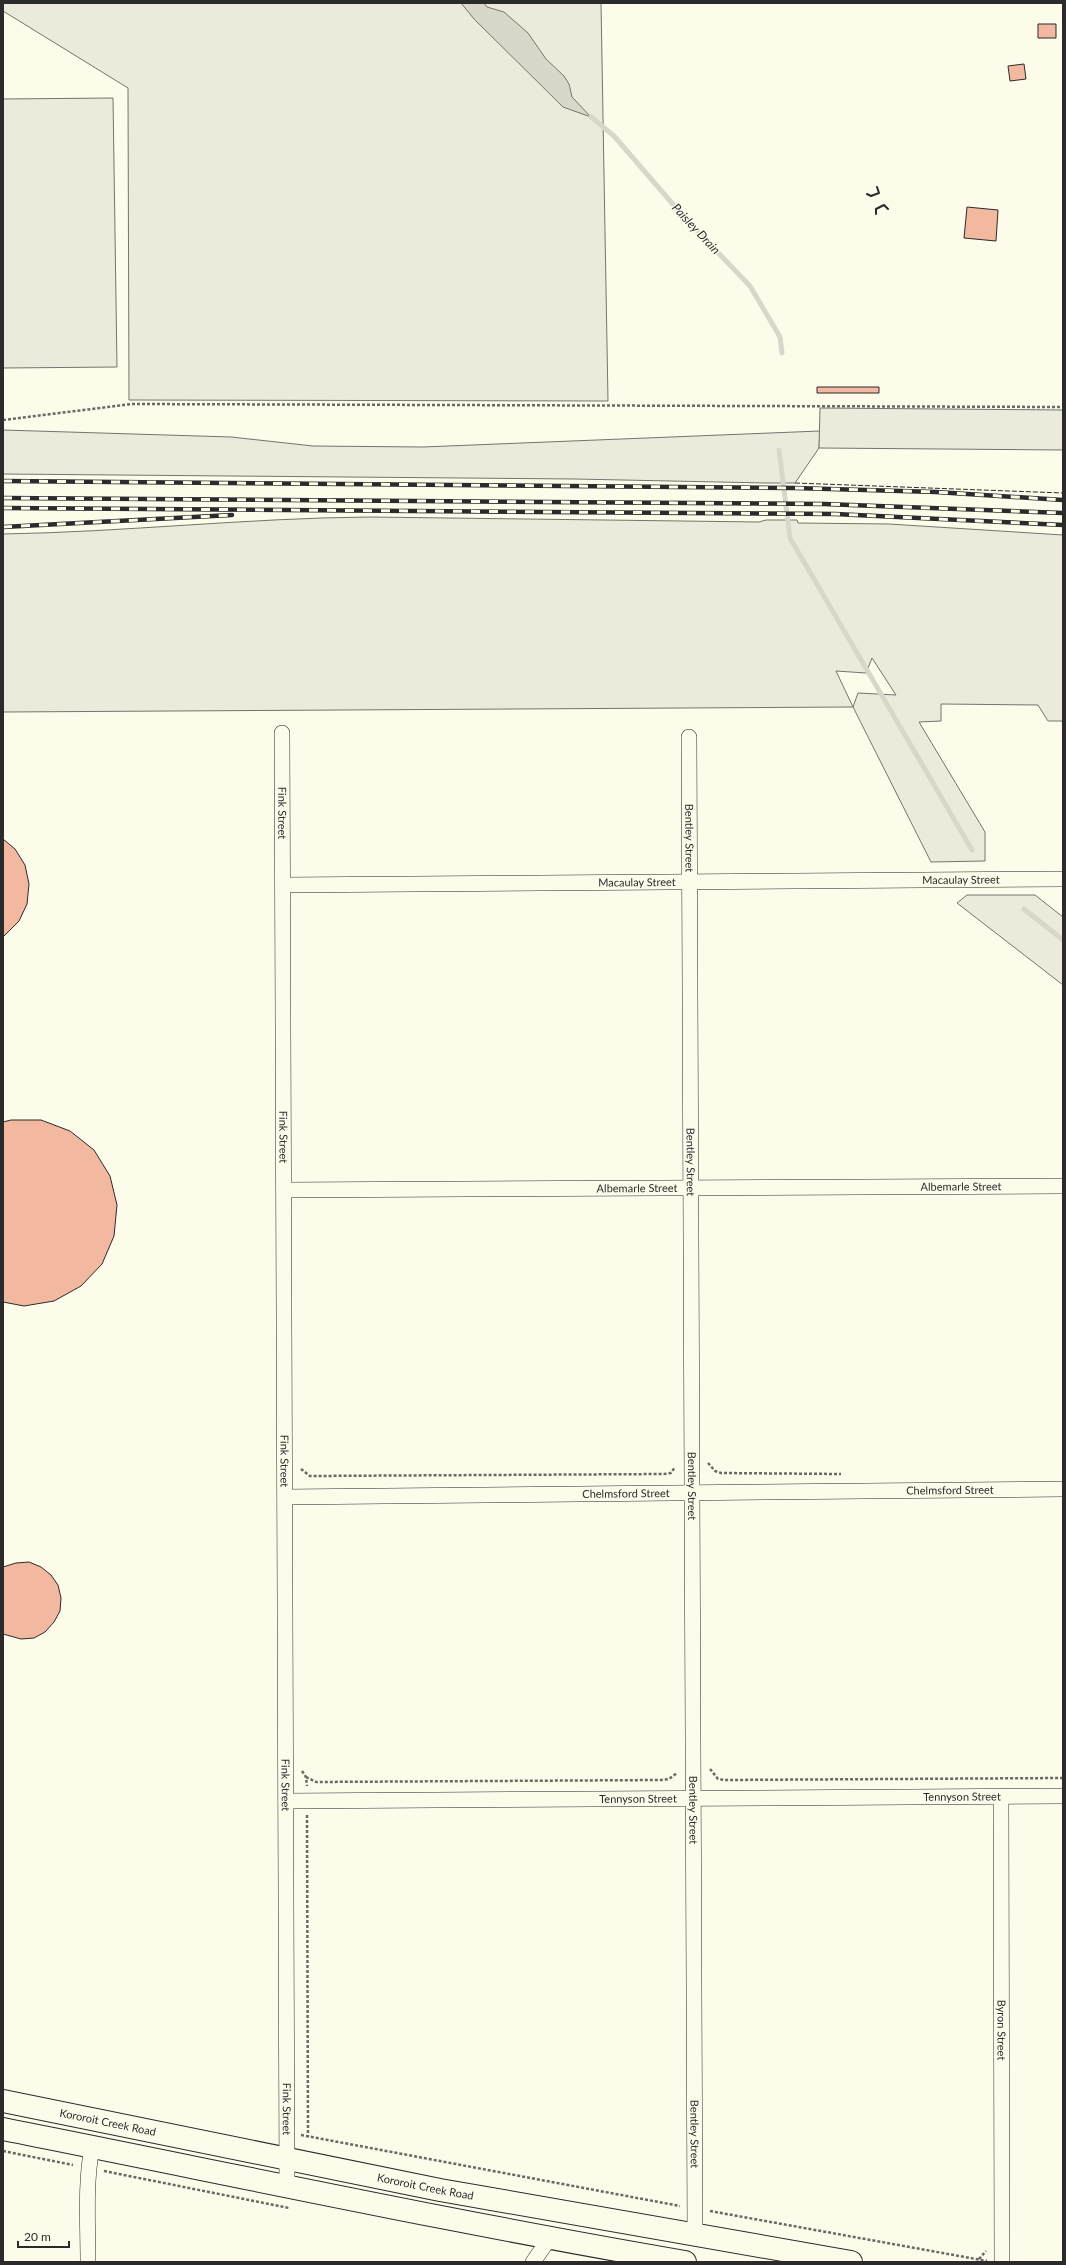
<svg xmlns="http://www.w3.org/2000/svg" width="1066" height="2265" font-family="Lato,sans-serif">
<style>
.green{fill:#ecebdb;stroke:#74746e;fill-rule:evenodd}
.parking{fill:#eceadb;stroke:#74746e}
.water{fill:#d8d7c9;stroke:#74746e}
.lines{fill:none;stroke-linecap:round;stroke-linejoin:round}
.stream{stroke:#d8d7c9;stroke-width:5}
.building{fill:#f2b8a0;stroke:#2b2b2b}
.street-casing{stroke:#2b2b2b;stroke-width:16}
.primary-casing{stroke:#2b2b2b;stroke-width:24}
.path{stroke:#6a6964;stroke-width:2.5;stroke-dasharray:3 2;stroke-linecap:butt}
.street{stroke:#fdfbea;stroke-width:15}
.primary{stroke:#fdfbea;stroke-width:22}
.rail-casing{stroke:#2b2b2b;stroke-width:4.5}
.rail{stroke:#fdfbea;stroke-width:3;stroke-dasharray:9;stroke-linecap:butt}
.fence{stroke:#2b2b2b;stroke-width:1;stroke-dasharray:5 2;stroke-linecap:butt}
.wall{stroke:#2b2b2b;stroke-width:2}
.labels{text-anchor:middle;stroke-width:3;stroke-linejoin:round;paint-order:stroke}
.street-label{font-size:11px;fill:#2b2b2b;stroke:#fdfbea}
.water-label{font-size:12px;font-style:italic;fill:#2b2b2b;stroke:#fdfbea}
</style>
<rect width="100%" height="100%" fill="#fdfbea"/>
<path class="green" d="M3,3H601L608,401L129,400L128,88L3,11Z
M113,98L117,367L3,368V99Z
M3,430L231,437L313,446L423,447L820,431L819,448L795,483H766L575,479L3,474Z
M370,517L759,522L766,520H797L798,523L889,524L1063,535V721H1048L1038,705L941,704V721L919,722L985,832V861L931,862L853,707L3,712V534C125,532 247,518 370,517ZM872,658L896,695L858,693L853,707L836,671L866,673Z
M967,895H1035L1063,917V985L957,903Z"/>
<path class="parking" d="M820,408L1063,410V450L819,448Z"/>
<path class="water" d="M461,3H484L487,7L504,12L528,33L546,59L564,76L569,84L572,97L591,117L563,107L474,19Z"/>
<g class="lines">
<path class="stream" d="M591,117L614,136L684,217L750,286L780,337L782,353
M779,450L790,538L972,850
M1024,909L1063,940"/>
</g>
<path class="building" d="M1038,24H1056V38H1038Z
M1024,64L1026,79L1010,81L1008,66Z
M967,207L998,210L996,241L964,238Z
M817,387H879V393H817Z
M3,839L15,849L25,865L29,884L27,904L19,921L3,937Z
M11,1120H41L70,1131L94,1150L110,1176L117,1205L114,1236L102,1264L81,1286L54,1301L24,1306L3,1302V1122Z
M29,1562L41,1567L51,1575L58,1585L61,1598L60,1611L54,1622L45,1632L34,1638L21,1639L3,1634V1567L16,1563Z"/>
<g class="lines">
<defs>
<g id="street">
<path id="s1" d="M282,733L287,2188"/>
<path id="s2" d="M689,737L695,2235"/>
<path id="s3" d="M283,885L1063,879"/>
<path id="s4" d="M284,1190L1063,1186"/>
<path id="s5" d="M285,1497L1063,1489"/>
<path id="s6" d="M1001,1797L1002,2262"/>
<path id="s7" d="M286,1801L1063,1796"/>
<path d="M88,2262C88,2224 85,2184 92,2147"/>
<path d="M533,2262L549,2239"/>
</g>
<g id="primary">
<path id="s8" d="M3,2101L440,2190L851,2262"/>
<path d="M3,2129C230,2174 457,2223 685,2262"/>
</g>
</defs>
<use href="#street" class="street-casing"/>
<use href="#primary" class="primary-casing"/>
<path class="path" d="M3,420L132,404L1063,407
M708,1463L715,1471L721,1473L841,1474
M301,1469L310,1476L664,1474L671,1473L675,1467
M710,1769L718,1779L724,1780L1063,1778
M302,1771L306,1777L307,1786
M306,1777L316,1782L661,1780L669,1779L677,1773
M307,1815L308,2137
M301,2135L680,2206
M3,2151L73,2165
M104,2171L289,2208
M710,2211L987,2261
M979,2259L986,2251"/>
<use href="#street" class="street"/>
<use href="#primary" class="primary"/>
<defs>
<path id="rail" d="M3,481L794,488L936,492L1063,500
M3,498L824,504L1063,513
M3,508L835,514L1063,525
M3,527L232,515"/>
</defs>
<use href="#rail" class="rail-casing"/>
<use href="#rail" class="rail"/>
<path class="fence" d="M795,483L1063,493"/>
<path class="wall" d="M867,194L871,196L879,193L877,187
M876,214V209L884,205L888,209"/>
</g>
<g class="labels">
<g class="street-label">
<text dy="4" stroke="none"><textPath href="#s1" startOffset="80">Fink Street</textPath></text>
<text dy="4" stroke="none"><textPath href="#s2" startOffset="101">Bentley Street</textPath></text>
<text dy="4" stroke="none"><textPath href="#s3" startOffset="678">Macaulay Street</textPath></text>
<text dy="4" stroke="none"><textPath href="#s3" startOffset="354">Macaulay Street</textPath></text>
<text dy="4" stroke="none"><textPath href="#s1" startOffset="404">Fink Street</textPath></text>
<text dy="4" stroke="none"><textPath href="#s2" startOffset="425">Bentley Street</textPath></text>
<text dy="4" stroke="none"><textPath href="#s4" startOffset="677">Albemarle Street</textPath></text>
<text dy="4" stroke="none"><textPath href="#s4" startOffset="353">Albemarle Street</textPath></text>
<text dy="4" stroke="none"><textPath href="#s1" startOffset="728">Fink Street</textPath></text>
<text dy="4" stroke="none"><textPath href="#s2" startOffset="749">Bentley Street</textPath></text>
<text dy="4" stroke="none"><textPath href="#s5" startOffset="665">Chelmsford Street</textPath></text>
<text dy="4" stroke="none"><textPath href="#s5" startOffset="341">Chelmsford Street</textPath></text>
<text dy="4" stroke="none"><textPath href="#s1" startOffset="1052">Fink Street</textPath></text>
<text dy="4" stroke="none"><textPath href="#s7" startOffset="676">Tennyson Street</textPath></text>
<text dy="4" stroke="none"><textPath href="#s7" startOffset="352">Tennyson Street</textPath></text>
<text dy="4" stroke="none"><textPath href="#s2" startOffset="1073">Bentley Street</textPath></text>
<text dy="4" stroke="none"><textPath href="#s6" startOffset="233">Byron Street</textPath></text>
<text dy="4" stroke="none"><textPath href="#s1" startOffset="1376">Fink Street</textPath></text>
<text dy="4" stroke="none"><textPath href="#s8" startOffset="107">Kororoit Creek Road</textPath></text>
<text dy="4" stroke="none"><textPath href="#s2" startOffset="1397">Bentley Street</textPath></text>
<text dy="4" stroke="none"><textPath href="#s8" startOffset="431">Kororoit Creek Road</textPath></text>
</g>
<g class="water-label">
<text transform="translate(696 229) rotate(47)" y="4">Paisley Drain</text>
</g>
</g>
<rect width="1066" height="2265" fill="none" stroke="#2b2b2b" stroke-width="8"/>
<path d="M18 2241v6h51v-6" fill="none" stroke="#2b2b2b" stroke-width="2"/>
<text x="24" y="2241" font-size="12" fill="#2b2b2b" stroke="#fdfbea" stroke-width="3" paint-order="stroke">20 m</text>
</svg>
